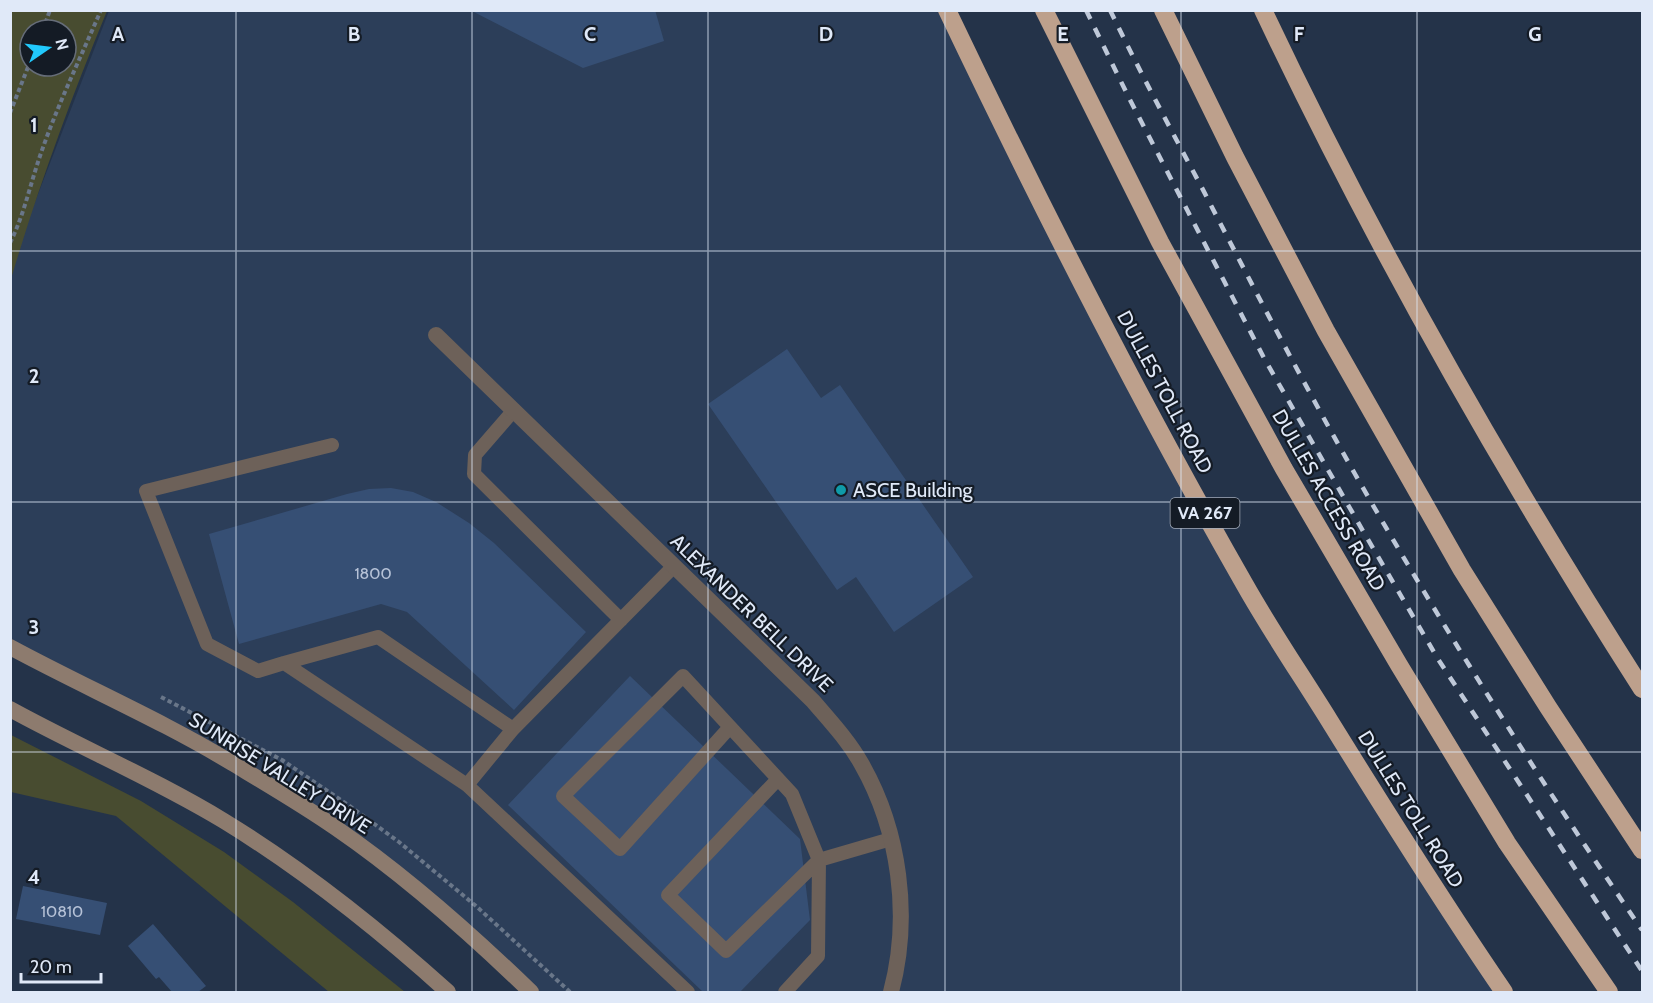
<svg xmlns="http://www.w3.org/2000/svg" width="1653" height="1003" font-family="Cabin,sans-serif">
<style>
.built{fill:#2c3e59}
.green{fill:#484c30;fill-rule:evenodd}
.building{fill:#364f74}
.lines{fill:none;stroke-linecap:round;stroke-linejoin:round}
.path{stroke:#697689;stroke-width:4;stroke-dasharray:4.5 3;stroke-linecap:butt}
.service{stroke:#6d6159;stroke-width:14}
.minor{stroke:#6d6159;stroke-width:16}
.secondary{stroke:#8d7b6e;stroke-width:16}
.motorway{stroke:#bda08c;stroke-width:18}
.rail{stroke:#bec8d8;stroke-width:4.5;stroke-dasharray:10 10;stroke-linecap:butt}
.grid{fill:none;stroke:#e0e9f8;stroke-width:1.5;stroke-opacity:0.55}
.culture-dot{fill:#0f9aa8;stroke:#141b25;stroke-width:2}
.labels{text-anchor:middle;stroke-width:4.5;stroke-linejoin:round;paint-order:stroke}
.number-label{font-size:16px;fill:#b6c2d7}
.shield{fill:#141b25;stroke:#a3abb9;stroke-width:1.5}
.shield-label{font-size:18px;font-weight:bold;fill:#e0e9f8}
.street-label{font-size:20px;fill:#e0e9f8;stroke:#141b25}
.poi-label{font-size:20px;fill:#e0e9f8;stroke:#141b25;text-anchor:start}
.grid-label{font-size:20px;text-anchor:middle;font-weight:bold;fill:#e0e9f8;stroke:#141b25;stroke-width:4.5;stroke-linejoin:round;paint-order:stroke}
</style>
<rect width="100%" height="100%" fill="#243349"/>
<path class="built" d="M109,11H949L1168,449L1507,992H532L425,896L215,750L11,650V277L26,225Z"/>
<path class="green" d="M11,10L107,11C71,98 38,188 11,279ZM30,30H66V66H30Z
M11,735L141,801L224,852L293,902L405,992H329L116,816L11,792Z"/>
<path class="building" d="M470,10H655L664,41L583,68Z
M787,349L821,398L840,385L973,577L894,632L856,577L837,590L708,404Z
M391,488L413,492L436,502L469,523L494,543L586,632L514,710L407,612L381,604L239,644L209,534L347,494L369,489Z
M630,676L800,839L810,920L740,992H703L508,805Z
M23,886L107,903L100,935L16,919Z
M153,924L206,986L198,992H172L159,977L156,979L128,946Z"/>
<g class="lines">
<path class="path" d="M43,30L50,10
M10,113L30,62
M10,243C24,215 30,185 40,156C57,106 80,59 101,10
M161,697L282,760L351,807L399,842L476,906L570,992"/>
<path class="service" d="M514,410L475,455L474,474L621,620
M284,663L258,671L207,644L146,491L332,445
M730,727L620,849L563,796L683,676L792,794L819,860L726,951L668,895L778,779
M513,729L674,566
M467,785L513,729L378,637L284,663L467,785L688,992
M785,992L818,956L819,860L891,839"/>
<path class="minor" d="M436,335L813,701C830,721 848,740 861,763C900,831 911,917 891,992"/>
<path class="secondary" d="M10,647C84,687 161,720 232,763C267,784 303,805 336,828C406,876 471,934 531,992
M10,709C81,748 155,779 224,821C304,870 378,929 448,992"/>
<path class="motorway" d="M947,10C1040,205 1138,398 1245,585C1271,631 1301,675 1329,720C1386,812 1443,903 1504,992
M1044,10L1160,242L1284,469L1399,665L1507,843L1609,992
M1163,10L1235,157L1326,331L1462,570L1548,707L1642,850
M1263,10C1374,245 1503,471 1642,689"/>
<path class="rail" d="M1086,10L1129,98L1264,358L1363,531L1438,659L1642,971
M1110,10C1139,70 1170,128 1201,186C1251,283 1301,379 1355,474C1444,630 1541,782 1642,930"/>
</g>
<path class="grid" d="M236,10V992M472,10V992M708,10V992M945,10V992M1181,10V992M1417,10V992M10,251H1642M10,502H1642M10,752H1642"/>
<circle class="culture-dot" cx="841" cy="490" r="6"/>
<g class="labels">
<g class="number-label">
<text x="373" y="579">1800</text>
<text x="62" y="917">10810</text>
</g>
<rect class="shield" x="1170.5" y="498" width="69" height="30" rx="4.5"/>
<g class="shield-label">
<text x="1205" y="519">VA 267</text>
</g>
<g class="street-label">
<text transform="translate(1165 392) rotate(62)" y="7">DULLES TOLL ROAD</text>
<text transform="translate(1329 500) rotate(60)" y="7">DULLES ACCESS ROAD</text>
<text transform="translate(752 613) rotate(44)" y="7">ALEXANDER BELL DRIVE</text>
<text transform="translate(280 773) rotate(32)" y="7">SUNRISE VALLEY DRIVE</text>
<text transform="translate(1411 809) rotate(58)" y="7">DULLES TOLL ROAD</text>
</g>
<g class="poi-label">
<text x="853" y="497">ASCE Building</text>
</g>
</g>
<g class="grid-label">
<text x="118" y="41">A</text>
<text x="354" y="41">B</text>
<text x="590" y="41">C</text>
<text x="826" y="41">D</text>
<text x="1063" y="41">E</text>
<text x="1299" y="41">F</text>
<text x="1535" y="41">G</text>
<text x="34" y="132">1</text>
<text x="34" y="383">2</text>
<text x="34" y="634">3</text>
<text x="34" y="884">4</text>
</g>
<rect width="1653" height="1003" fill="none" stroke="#e0e9f8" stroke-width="24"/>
<g transform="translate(48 48) rotate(76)"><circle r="28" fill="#141b25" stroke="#666d79" stroke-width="1.5"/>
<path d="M0-4.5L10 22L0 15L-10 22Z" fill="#21c9fd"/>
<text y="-9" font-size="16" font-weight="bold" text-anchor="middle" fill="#e0e9f8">N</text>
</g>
<path d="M21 973v9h80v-9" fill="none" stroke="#e0e9f8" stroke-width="3"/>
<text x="30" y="973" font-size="18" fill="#e0e9f8" stroke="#141b25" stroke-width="4.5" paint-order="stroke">20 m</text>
</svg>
